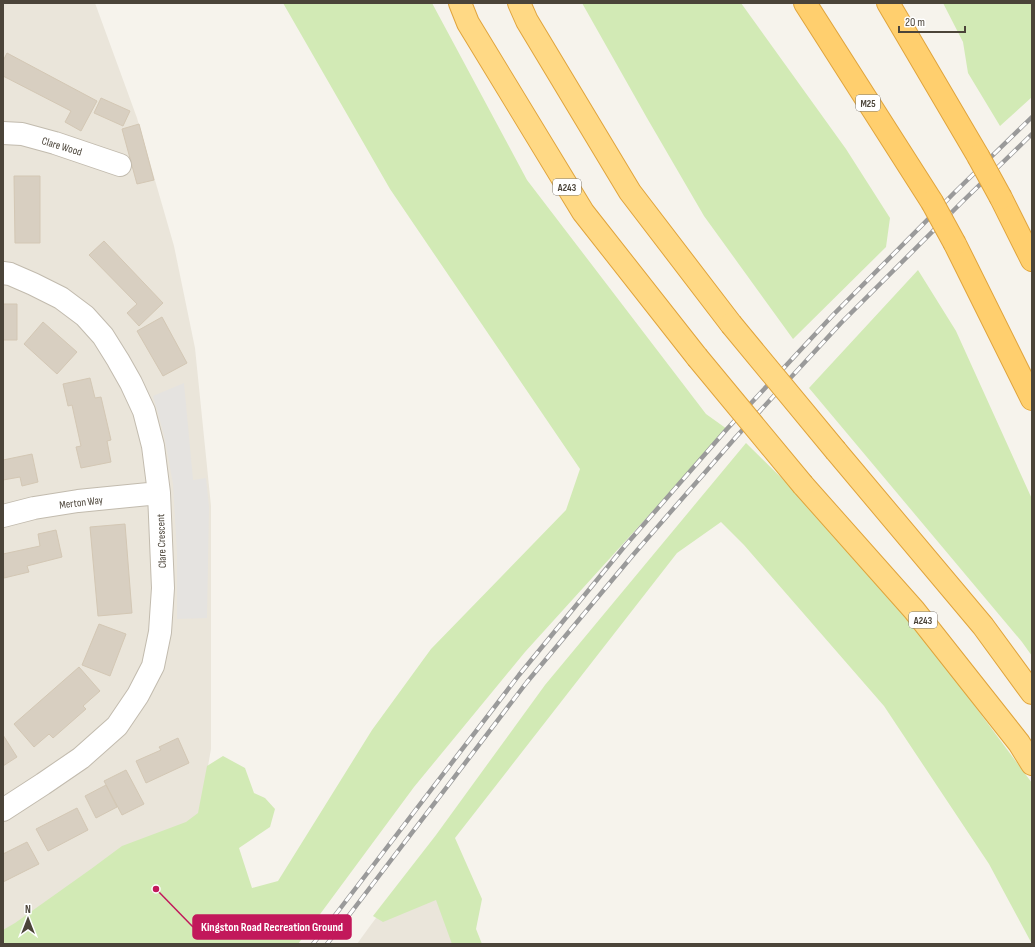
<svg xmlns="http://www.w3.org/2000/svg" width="1035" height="947" font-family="'Sofia Sans Condensed',sans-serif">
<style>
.residential{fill:#eae5da}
.green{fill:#d2eab5}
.parking{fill:#e5e3e0}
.building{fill:#d8cfc1;stroke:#d3c7b4}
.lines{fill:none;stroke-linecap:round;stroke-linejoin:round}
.minor-casing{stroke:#c2bbae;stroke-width:24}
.trunk-casing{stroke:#e0a43c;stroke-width:24}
.motorway-casing{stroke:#e0a43c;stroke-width:24}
.minor{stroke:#fff;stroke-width:22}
.trunk{stroke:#ffd985;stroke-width:22}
.motorway{stroke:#ffcf6e;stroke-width:22}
.rail-casing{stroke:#9a9a9a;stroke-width:4.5}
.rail{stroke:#fff;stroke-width:3;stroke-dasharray:9;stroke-linecap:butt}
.trunk-bridge-casing{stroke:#e0a43c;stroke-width:24;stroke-linecap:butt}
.motorway-bridge-casing{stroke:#e0a43c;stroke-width:24;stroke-linecap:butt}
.trunk-bridge{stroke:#ffd985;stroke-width:22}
.motorway-bridge{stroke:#ffcf6e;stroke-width:22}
.labels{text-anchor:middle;stroke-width:3;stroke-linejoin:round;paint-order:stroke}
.shield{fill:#fff;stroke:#817c74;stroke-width:1}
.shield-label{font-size:10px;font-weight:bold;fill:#4b4439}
.street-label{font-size:11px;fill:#4b4439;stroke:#fff}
.leader{fill:none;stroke:#c2185b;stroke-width:1.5}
.callout-dot{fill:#c2185b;stroke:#fff;stroke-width:1.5}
.callout{fill:#c2185b;stroke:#c2185b;stroke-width:1.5}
.callout-label{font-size:12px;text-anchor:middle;font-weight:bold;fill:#fff}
</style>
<rect width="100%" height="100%" fill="#f6f3ec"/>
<path class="residential" d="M3,3H95L137,118L174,246L195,348L211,506V749L201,806L199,829L3,944Z
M428,849L457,944H357L370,926Z"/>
<path class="green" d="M283,3H432L527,180L706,414L727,429L525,652L414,787L298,944H3V930L15,923L91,869L122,846L186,822L198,813L207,766L223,756L245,768L254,793L265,798L275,809L270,827L239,848L252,888L278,881L372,730L431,649L566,510L580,469L390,189Z
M582,3H741L846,149L890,218L886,247L793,339L704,216L647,118Z
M943,3H1032V97L1000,126L968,73L963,42Z
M918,270L956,331L1032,499V656L1022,642L809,388Z
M746,443L812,508L928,643L1032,783V944L989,864L884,706L744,545L721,522L677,553L455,838L482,899L476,929L482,944H452L436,900L383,922L373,916L436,835L545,685Z"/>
<path class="parking" d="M184,383L193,480L206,478L209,507L207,618L177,619V553L173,484L164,435L153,396Z"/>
<path class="building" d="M7,53L97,101L81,131L65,122L71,111L3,76V61Z
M101,98L130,111L123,126L94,113Z
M139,124L154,180L137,184L122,129Z
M14,176H40V243H15Z
M104,241L163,303L139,326L127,313L137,304L89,255Z
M3,304H17V340H3Z
M162,317L187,363L163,376L137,331Z
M43,322L77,352L57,374L24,344Z
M90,378L95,398L101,397L111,440L107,441L111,462L81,468L76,447L81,446L72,405L68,406L63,384Z
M32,454L38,482L22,486L20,477L3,480V460Z
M125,524L132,613L98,616L90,527Z
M56,530L62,557L27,566L29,572L4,578L3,554L40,546L38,534Z
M99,624L126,634L110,676L82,665Z
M79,667L100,691L83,706L86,709L53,738L49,734L34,747L14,724Z
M3,735L17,757L3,766Z
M178,738L189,763L146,783L136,761L161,750L159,747Z
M126,770L144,804L122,815L104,781Z
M106,785L117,807L96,818L85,796Z
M77,808L88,830L48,851L36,829Z
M27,842L39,864L3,882V854Z"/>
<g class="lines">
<defs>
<path id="minor" d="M3,133L22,134L55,143L120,165
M3,273L10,274L33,284L61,298L85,316L103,336L118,360L131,383L144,411L153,446L159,493L163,588L160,632L153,666L138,695L117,726L81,758L43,784L3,810
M3,516L34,508L78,501L159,493"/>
<path id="trunk" d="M460,3L468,23L583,212L697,357
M519,3L527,21L630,192L731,324
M836,451L983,626L1032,693
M803,485L914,610L1019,743L1032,764"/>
<path id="motorway" d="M805,3L932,202
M888,3L978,156
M1001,198L1032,260
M955,244L1032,399"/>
</defs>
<use href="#minor" class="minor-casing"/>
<use href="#trunk" class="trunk-casing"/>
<use href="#motorway" class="motorway-casing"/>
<use href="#minor" class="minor"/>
<use href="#trunk" class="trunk"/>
<use href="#motorway" class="motorway"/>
<defs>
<path id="rail" d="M313,944L519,675L624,547L727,429L833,315L954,193L1032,117
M327,944L527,682L633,555L736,437L841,323L962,202L1032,134"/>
</defs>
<use href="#rail" class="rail-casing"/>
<use href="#rail" class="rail"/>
<defs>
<path id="trunk-bridge" d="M731,324L836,451
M697,357L803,485"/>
<path id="motorway-bridge" d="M978,156L1001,198
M932,202L955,244"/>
</defs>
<use href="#trunk-bridge" class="trunk-bridge-casing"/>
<use href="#motorway-bridge" class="motorway-bridge-casing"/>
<use href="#trunk-bridge" class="trunk-bridge"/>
<use href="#motorway-bridge" class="motorway-bridge"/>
</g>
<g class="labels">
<g class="shield">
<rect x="856" y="95" width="24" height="16" rx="3"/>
<rect x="553" y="179" width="28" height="16" rx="3"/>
<rect x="909" y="612" width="28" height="16" rx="3"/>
</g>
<g class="shield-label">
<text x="868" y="107">M25</text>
<text x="567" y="191">A243</text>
<text x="923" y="624">A243</text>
</g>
<g class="street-label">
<text transform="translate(62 146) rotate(17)" y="4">Clare Wood</text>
<text transform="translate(81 502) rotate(-7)" y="4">Merton Way</text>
<text transform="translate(161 541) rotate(-92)" y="4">Clare Crescent</text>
</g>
</g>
<path class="leader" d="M156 889L193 927"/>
<circle class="callout-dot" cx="156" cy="889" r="4"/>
<rect class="callout" x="193" y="915" width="158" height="24" rx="4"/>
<g class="callout-label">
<text x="272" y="931">Kingston Road Recreation Ground</text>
</g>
<rect width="1035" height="947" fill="none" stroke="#4b4439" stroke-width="8"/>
<g transform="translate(28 919)" stroke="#ffffff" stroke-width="3" paint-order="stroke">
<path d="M0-3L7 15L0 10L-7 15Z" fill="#4b4439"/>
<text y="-6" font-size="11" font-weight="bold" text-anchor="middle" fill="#4b4439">N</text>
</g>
<path d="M899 26v6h66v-6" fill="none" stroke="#4b4439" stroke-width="2"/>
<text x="905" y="26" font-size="12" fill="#4b4439" stroke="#ffffff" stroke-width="3" paint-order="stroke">20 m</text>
</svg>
